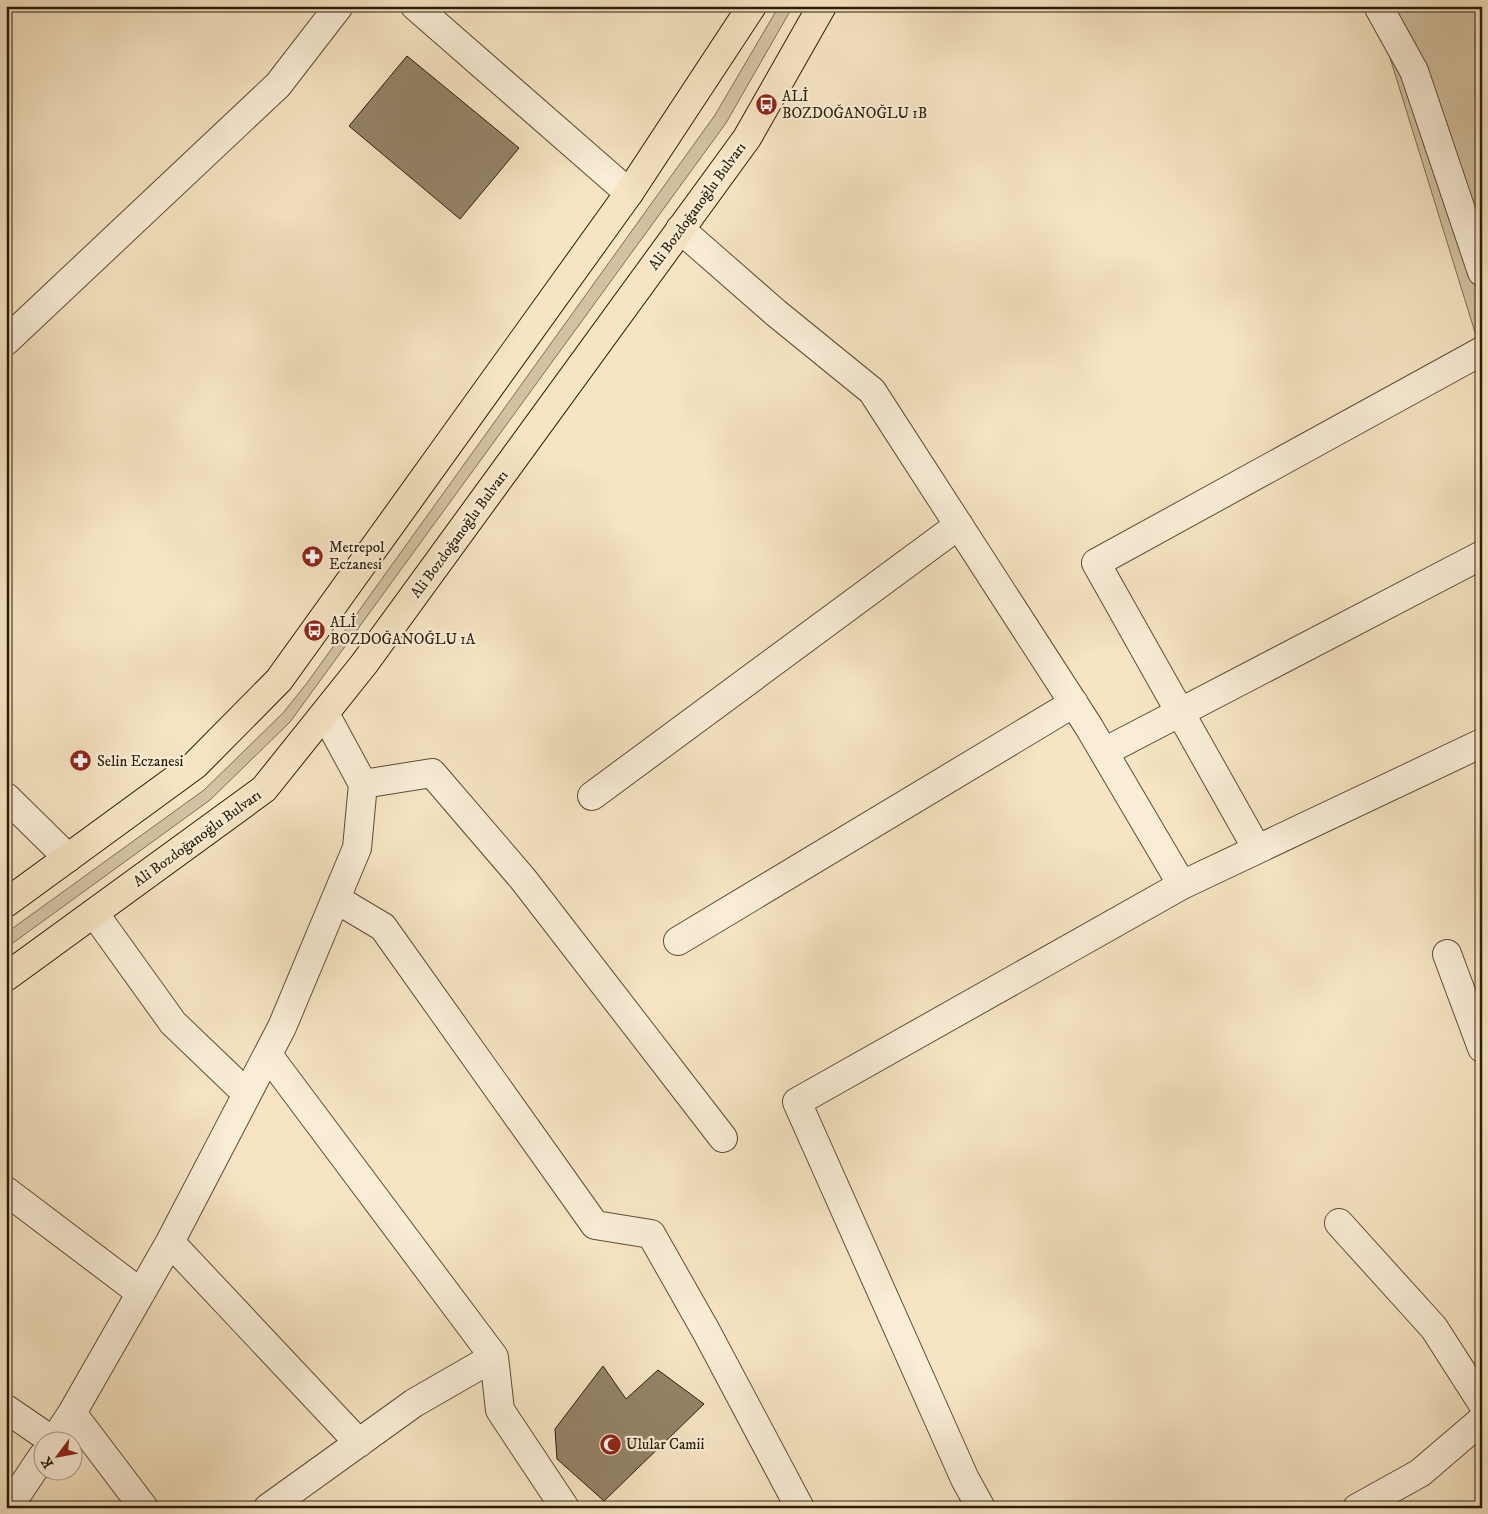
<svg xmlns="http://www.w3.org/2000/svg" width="1488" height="1514" font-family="'IM FELL DW Pica',serif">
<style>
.green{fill:#d3c2a2;stroke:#7e6f55}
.building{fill:#948469;stroke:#2a1c08}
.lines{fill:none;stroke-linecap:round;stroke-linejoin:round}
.minor-casing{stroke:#5d4e36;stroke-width:30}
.major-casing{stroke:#2a1c08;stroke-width:30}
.minor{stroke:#f9edd7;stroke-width:28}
.major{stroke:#f6e4c2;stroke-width:28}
.labels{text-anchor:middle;stroke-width:4.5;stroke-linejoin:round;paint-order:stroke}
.poi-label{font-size:15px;fill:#2a1c08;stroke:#f9edd7;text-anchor:start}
.street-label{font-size:15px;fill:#2a1c08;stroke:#f9edd7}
</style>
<rect width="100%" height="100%" fill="#f6e4c2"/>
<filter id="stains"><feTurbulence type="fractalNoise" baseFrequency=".004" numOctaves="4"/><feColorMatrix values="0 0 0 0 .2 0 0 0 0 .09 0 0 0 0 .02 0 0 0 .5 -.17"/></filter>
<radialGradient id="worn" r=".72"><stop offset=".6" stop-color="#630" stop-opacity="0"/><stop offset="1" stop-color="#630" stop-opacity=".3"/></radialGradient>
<path class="green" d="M779,6H793L726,123L290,722L210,800L6,948V933L204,790L283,713L307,683L715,115Z
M1374,6H1482V355Z"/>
<path class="building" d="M407,56L519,148L460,219L349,126Z
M603,1366L626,1399L658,1370L704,1404L604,1501L557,1459L555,1429Z"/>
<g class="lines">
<defs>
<path id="minor" d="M415,6L629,193
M1378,6L1414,71L1482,272
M680,229L776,313L872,391L1089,727L1182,885
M6,341L278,85L339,6
M1104,752L1482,555
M363,784L432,773L523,879L723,1138
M592,796L959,525
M6,797L68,858
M1257,849L1096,563L1482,351
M336,899L383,927L595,1225L651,1234L706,1331L800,1508
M94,913L173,1023L247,1094
M678,941L1074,703
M1447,954L1482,1048
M268,1055L494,1357L500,1410L565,1508
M6,1191L141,1293
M1339,1223L1434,1328L1482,1403
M170,1242L359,1443
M6,1409L53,1441
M72,1413L144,1508
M53,1442L72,1413L170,1242L282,1027L357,848L363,784L325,714
M8,1508L42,1457
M268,1508L414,1403L494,1357
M981,1508L965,1479L797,1102L1182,885L1482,743
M1357,1508L1420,1473L1482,1420"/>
<path id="major" d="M6,903L195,765L279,680L629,193L752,6
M6,977L264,789L364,664L747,138L822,6"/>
</defs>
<use href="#minor" class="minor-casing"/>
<use href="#major" class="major-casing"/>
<use href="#minor" class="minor"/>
<use href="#major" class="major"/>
</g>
<defs>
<symbol id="bus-disc" viewBox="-11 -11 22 22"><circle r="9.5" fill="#8f2418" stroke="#f9edd7"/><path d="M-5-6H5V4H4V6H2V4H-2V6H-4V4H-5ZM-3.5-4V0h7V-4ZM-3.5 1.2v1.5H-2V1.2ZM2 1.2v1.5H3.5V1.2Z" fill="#fff"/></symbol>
<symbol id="pharmacy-disc" viewBox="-11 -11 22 22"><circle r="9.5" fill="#8f2418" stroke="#f9edd7"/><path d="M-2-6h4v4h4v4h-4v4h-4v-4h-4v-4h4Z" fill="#fff"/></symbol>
<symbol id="mosque-disc" viewBox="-11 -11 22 22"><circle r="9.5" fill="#8f2418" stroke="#f9edd7"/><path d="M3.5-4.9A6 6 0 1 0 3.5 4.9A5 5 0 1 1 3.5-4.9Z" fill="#fff"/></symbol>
</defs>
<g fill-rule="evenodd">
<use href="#bus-disc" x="754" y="92" width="25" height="25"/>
<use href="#pharmacy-disc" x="300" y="544" width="25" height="25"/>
<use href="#bus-disc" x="302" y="618" width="25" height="25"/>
<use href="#pharmacy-disc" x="68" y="748" width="25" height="25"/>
<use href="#mosque-disc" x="598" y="1432" width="25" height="25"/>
</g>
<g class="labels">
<g class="poi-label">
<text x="782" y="101">ALİ<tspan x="782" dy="17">BOZDOĞANOĞLU 1B</tspan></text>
<text x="329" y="552">Metrepol<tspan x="329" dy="17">Eczanesi</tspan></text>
<text x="330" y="627">ALİ<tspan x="330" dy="17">BOZDOĞANOĞLU 1A</tspan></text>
<text x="97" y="766">Selin Eczanesi</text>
<text x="626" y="1449">Ulular Camii</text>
</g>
<g class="street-label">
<text transform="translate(697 206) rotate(-54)" y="5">Ali Bozdoğanoğlu Bulvarı</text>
<text transform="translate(459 534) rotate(-54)" y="5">Ali Bozdoğanoğlu Bulvarı</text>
<text transform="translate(197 838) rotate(-36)" y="5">Ali Bozdoğanoğlu Bulvarı</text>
</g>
</g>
<rect width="1488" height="1514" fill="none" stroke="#f6e4c2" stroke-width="25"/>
<rect x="8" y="8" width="1473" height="1499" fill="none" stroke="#2a1c08" stroke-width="2.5"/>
<rect x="12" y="12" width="1463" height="1489" fill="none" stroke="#2a1c08"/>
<g transform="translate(58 1456) rotate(238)"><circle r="24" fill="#f9edd7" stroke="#a69984"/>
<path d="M0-4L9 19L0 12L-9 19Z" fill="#8f2418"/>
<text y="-8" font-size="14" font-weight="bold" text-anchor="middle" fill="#2a1c08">K</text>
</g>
<rect width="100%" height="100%" filter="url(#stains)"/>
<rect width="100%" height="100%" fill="url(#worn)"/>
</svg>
